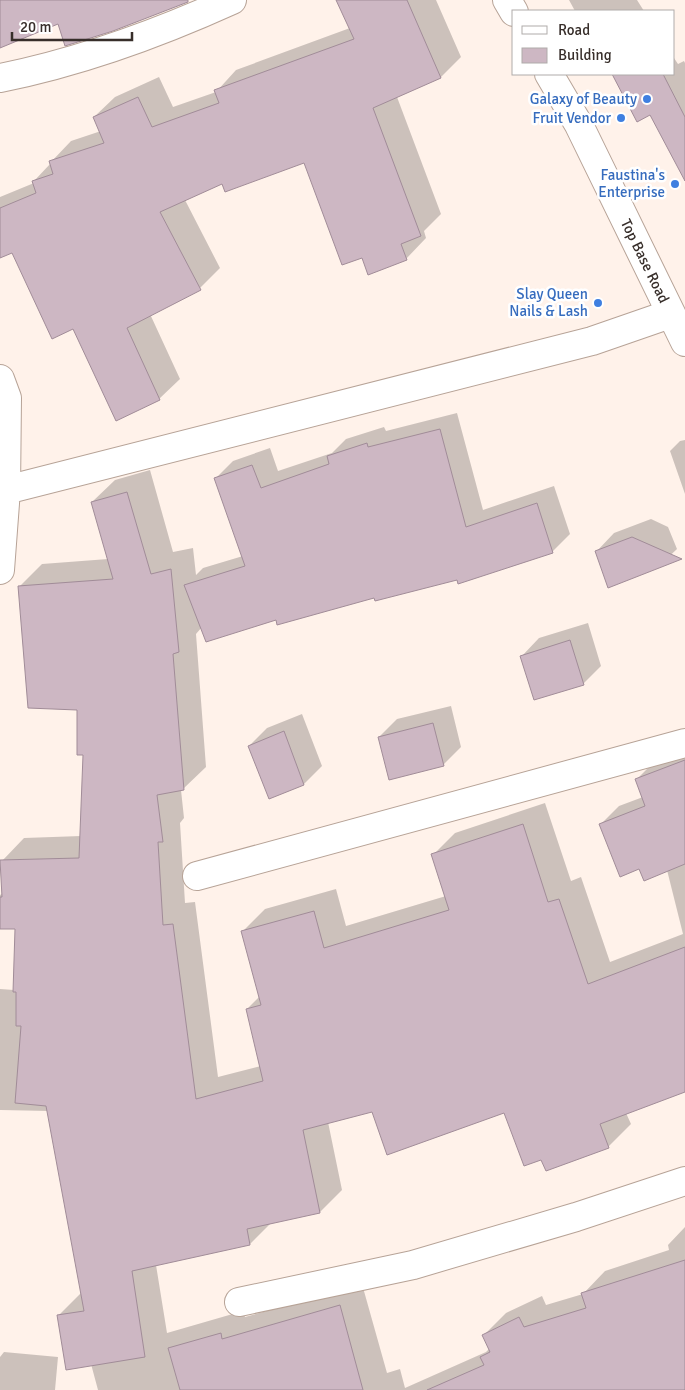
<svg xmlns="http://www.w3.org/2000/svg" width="685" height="1390" font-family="Signika,sans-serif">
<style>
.shadow{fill:#0003}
.building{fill:#cdb7c3;stroke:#a18c98}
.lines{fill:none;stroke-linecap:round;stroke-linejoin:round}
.minor-casing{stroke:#b7a397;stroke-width:30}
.tertiary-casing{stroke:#b7a397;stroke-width:30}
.minor{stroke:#fff;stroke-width:28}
.tertiary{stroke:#fff;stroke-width:28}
.shop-dot{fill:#3f7fe0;stroke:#fff;stroke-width:2}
.labels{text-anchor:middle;stroke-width:5;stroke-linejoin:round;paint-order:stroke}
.shop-label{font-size:15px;fill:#366cbe;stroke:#fff;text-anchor:end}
.street-label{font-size:15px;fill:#372e2a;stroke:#fff}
</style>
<rect width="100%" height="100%" fill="#fff2ea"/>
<path class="shadow" d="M351,0H436L461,57L441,77L397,97L441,214L424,231L426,238L406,259L363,257L304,161L223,183L185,200L220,268L200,288L150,314L180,379L159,399L74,327L13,251L0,256V197L34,183V181L51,163V162L71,141L101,131L94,117L115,97L159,77L173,107L216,92L236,70L350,28Z
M569,0H637L644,11H575Z
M674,58L678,64L684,61L685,63V178L650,113L637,120L613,74H674Z
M457,413L483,510L554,486L570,534L552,552L458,579L277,619L202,627L196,634L206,767L183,789L181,790L184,818L180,823L185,903L195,902L218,1077L261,1066L247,1009L260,996L242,932L265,909L336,889L346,926L446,896L433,855L455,833L545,803L571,881L581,877L610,962L683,934L667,870L639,868L601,824L619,806L643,797L637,779L655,761L685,750V1091L626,1113L631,1124L608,1147L542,1158L505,1111H373L328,1122L342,1190L320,1212L271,1223L250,1244L156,1265L167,1333L243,1311L245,1317L362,1284L387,1373L400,1369L405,1388L486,1352L490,1348L484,1335L506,1313L542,1296L546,1305L583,1294L605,1271L669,1250L668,1245L685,1227V1390H98L91,1364L59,1315L82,1292L49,1111L0,1110V989L14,990L16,928H0V895L3,893L2,861L24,838L81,836L84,754L78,709L19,587L42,564L108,559L92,502L115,480L150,470L173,552L193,548L196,575L203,568L243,556L215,479L233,461L270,448L278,471L332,453L346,439L384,427L386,431Z
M685,440V494L670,451L680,441Z
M651,519L668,527L677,549L658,567L596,552L614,533Z
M588,623L601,666L583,684L521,657L539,638Z
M451,706L461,747L443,765L379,737L397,719Z
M302,714L322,766L304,784L270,797L249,746L267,728Z
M4,1352L58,1357L55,1390H0V1357Z"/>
<path class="building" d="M0,0H188V2L113,31L65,46L58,24L0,48Z
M336,0H407L441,78L373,108L421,236L401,244L407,260L368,275L362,258L342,265L304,163L225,192L222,184L160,212L201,290L127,328L160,400L116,421L73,329L52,339L12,253L0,258V208L36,193L32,181L53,174L49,161L104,143L93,117L138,97L152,127L219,103L214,90L354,39Z
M612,74H663L685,117V181L650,115L637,122Z
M440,429L466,527L537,503L553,553L458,584L457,580L375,601L374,598L277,625L276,620L206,642L184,585L245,566L214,478L252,465L261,488L329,464L327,456L367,443L368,447Z
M127,492L151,574L171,569L179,652L173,654L184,790L157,795L163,842H158L163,925L173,924L196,1099L263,1081L246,1009L261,1005L241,931L314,911L324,948L449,910L431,854L523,824L548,902L559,899L588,984L685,947V1092L600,1124L609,1148L546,1171L541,1160L524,1166L504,1113L387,1155L372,1112L303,1130L320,1213L247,1229L250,1245L132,1271L145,1357L66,1370L57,1315L84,1311L46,1106L15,1103L21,1026H16V992H13L15,929H0V897H2L0,860L79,858L83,755H77V710L28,708L18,586L113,579L91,502Z
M632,537L682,559L608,588L595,551Z
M570,640L584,685L534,700L520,656Z
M433,723L444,766L389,780L378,737Z
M284,731L304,785L269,799L248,746Z
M685,760V864L644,881L639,869L620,877L599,824L645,806L635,779Z
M685,1260V1390H427L484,1365L480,1357L490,1352L482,1335L519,1317L524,1327L586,1308L581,1293Z
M340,1305L363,1390H180L168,1348L221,1333L222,1339Z"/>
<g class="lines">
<defs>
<path id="minor" d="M0,78C80,62 157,34 232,0
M0,379L7,398L6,490L0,570
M6,490L592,341L670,314
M197,876L685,743
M239,1302L413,1265L576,1217L685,1181"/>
<path id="tertiary" d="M507,0L514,12
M549,74L579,125L685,342"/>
</defs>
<use href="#minor" class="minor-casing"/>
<use href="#tertiary" class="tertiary-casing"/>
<use href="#minor" class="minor"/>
<use href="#tertiary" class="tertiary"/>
</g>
<g class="shop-dot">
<circle cx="647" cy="99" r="5"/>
<circle cx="621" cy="118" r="5"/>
<circle cx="675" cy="184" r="5"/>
<circle cx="598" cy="303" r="5"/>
</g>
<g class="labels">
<g class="shop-label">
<text x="637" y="104">Galaxy of Beauty</text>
<text x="611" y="123">Fruit Vendor</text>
<text x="665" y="180">Faustina's<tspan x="665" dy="17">Enterprise</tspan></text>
<text x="588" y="299">Slay Queen<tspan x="588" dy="17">Nails &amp; Lash</tspan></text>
</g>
<g class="street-label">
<text transform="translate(645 261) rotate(64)" y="5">Top Base Road</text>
</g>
</g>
<rect x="512" y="10" width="162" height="65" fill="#ffffff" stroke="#afabaa"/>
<rect x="522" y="26" width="25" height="8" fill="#ffffff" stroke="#afabaa"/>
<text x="558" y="35" font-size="15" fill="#372e2a">Road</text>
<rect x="522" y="48" width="25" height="15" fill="#cdb7c3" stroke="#afabaa"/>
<text x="558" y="60" font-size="15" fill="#372e2a">Building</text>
<path d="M12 32v8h120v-8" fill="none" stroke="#372e2a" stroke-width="2.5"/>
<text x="20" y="32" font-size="15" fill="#372e2a" stroke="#ffffff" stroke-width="4" paint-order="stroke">20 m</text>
</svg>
